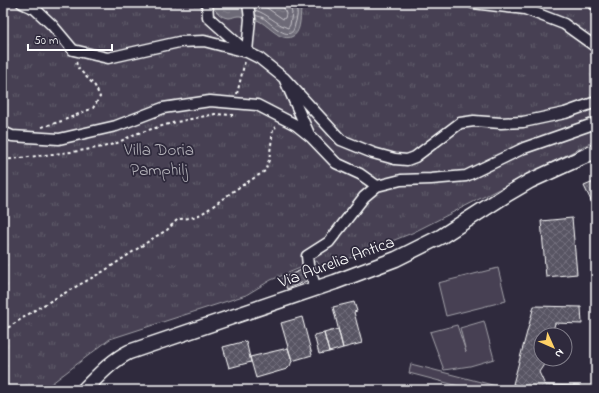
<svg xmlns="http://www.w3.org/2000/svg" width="599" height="393" font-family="'Indie Flower',sans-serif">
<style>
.park{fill:url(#park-tufts);stroke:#a2a0a8}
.garden{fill:#464152;stroke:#a2a0a8}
.water{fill:url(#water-ripples);stroke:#a7a6ad}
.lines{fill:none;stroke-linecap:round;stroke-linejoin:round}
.shore{stroke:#c5c3c9;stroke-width:1}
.building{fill:url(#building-cross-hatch);stroke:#fff}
.street-casing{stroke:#fff;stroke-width:13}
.secondary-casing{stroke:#fff;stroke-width:17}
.path{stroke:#fff;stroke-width:2;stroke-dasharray:3 3;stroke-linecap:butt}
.street{stroke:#2f2a3d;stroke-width:10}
.secondary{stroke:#2f2a3d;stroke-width:14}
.labels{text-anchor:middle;stroke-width:3.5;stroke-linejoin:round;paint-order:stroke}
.park-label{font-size:17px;fill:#b5b3ba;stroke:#2f2a3d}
.street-label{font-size:17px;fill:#fff;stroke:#2f2a3d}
</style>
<defs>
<pattern id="park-tufts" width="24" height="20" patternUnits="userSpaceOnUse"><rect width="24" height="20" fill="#464152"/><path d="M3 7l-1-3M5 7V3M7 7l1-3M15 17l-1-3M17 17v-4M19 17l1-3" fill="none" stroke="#625e6c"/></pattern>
<pattern id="water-ripples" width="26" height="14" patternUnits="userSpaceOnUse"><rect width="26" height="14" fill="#6d6a77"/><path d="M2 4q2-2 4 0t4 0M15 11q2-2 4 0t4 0" fill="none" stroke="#83808b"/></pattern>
<pattern id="building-cross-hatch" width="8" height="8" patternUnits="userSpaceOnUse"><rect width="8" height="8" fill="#595564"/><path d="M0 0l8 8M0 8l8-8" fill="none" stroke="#726e7b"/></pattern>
</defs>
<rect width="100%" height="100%" fill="#2f2a3d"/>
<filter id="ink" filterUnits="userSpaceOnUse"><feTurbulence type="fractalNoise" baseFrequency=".025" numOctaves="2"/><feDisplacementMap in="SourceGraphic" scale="8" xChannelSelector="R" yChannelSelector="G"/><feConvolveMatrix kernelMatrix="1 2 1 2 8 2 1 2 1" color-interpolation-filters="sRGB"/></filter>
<g filter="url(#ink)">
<path class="park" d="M3,3H596V140L412,233L322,269L317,261L271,280L246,295L110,339L43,390H3Z"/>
<path class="garden" d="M498,268L506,301L446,316L438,283Z
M484,321L494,359L470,366L444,370L430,332L457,325L466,352L460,328Z
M411,364L504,388V390H474L409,373Z"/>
<path class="water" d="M212,3H297L301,10C300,19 301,34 291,37C280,41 268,25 259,21C254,18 244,16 238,16C235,16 232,18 229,18C221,18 213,10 212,3Z"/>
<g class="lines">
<path class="shore" d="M254,4L267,8L283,19L285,18L286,14L282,3
M255,10C268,14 276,24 288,28L290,25L292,13L289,3
M256,15C256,16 261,17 262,17C270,22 292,47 295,24C296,21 298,15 297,12C296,8 294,6 294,3"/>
</g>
<path class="building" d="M596,181V211L584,186Z
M572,218L577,274L546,277L541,221Z
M304,269L309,280L287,289L282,278Z
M354,302L357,311L354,312L362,343L343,348L333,307Z
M534,306L581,307L582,324L555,323L552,335H541V359H546L545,363L539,372L545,385L580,386V390H527L513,384Z
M302,317L312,355L292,361L281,323Z
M338,329L343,348L329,352L324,333Z
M324,333L329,352L319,354L314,335Z
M246,341L251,362L229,368L223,347Z
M288,348L292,361L290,366L287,369L256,378L250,357Z"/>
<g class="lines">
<defs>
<path id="street" d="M22,3L35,9L52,25L73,50L108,58L179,42L204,41L247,52L250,19L248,3
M207,3L208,17L247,52L259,58L284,78L309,134
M473,3L525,9L564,24L596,47
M593,3L596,5
M284,78L341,140L373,153L395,159L407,160L415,157L460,123L474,121L501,123L523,122L565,113L596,102
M3,132L12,136L59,139L116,126L163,108L210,101L257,105L296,125L311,137L336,163L360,174L377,186
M316,288L308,265L307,256L329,242L364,197L377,186L401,180L431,179L466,176L524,148L596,123"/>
<path id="secondary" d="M84,390C98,376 111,361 129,352L335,282L396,259L442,236L506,195L530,181L596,151"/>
</defs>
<use href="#street" class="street-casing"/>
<use href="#secondary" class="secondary-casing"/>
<path class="path" d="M237,94L245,61
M42,127L62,121L93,108L100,97L95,86L77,67L76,60
M3,160L79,151L103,147L117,143L135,134L172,123L215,114L233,115
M3,331L38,308L104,271L155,237L167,230L178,219C202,219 210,207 228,195C240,186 253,179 265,171L269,160L273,130L276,127"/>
<use href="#street" class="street"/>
<use href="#secondary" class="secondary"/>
</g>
</g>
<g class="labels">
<g class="park-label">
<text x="159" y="155">Villa Doria<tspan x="159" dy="20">Pamphilj</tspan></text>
</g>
<g class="street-label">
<text transform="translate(336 261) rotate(-20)" y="6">Via Aurelia Antica</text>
</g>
</g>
<rect width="599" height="393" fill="none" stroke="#2f2a3d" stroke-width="16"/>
<rect x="8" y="8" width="583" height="377" fill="none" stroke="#fff" stroke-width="1.5" filter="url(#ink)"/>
<g transform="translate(553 347) rotate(135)"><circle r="19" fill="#2f2a3d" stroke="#827f8b"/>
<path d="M0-3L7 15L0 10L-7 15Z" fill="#ffd166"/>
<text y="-6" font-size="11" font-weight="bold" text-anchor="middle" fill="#ffffff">N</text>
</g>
<path d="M28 44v6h84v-6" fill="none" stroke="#ffffff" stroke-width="2"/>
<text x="34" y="44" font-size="12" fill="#ffffff" stroke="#2f2a3d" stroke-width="3" paint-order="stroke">50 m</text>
</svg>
